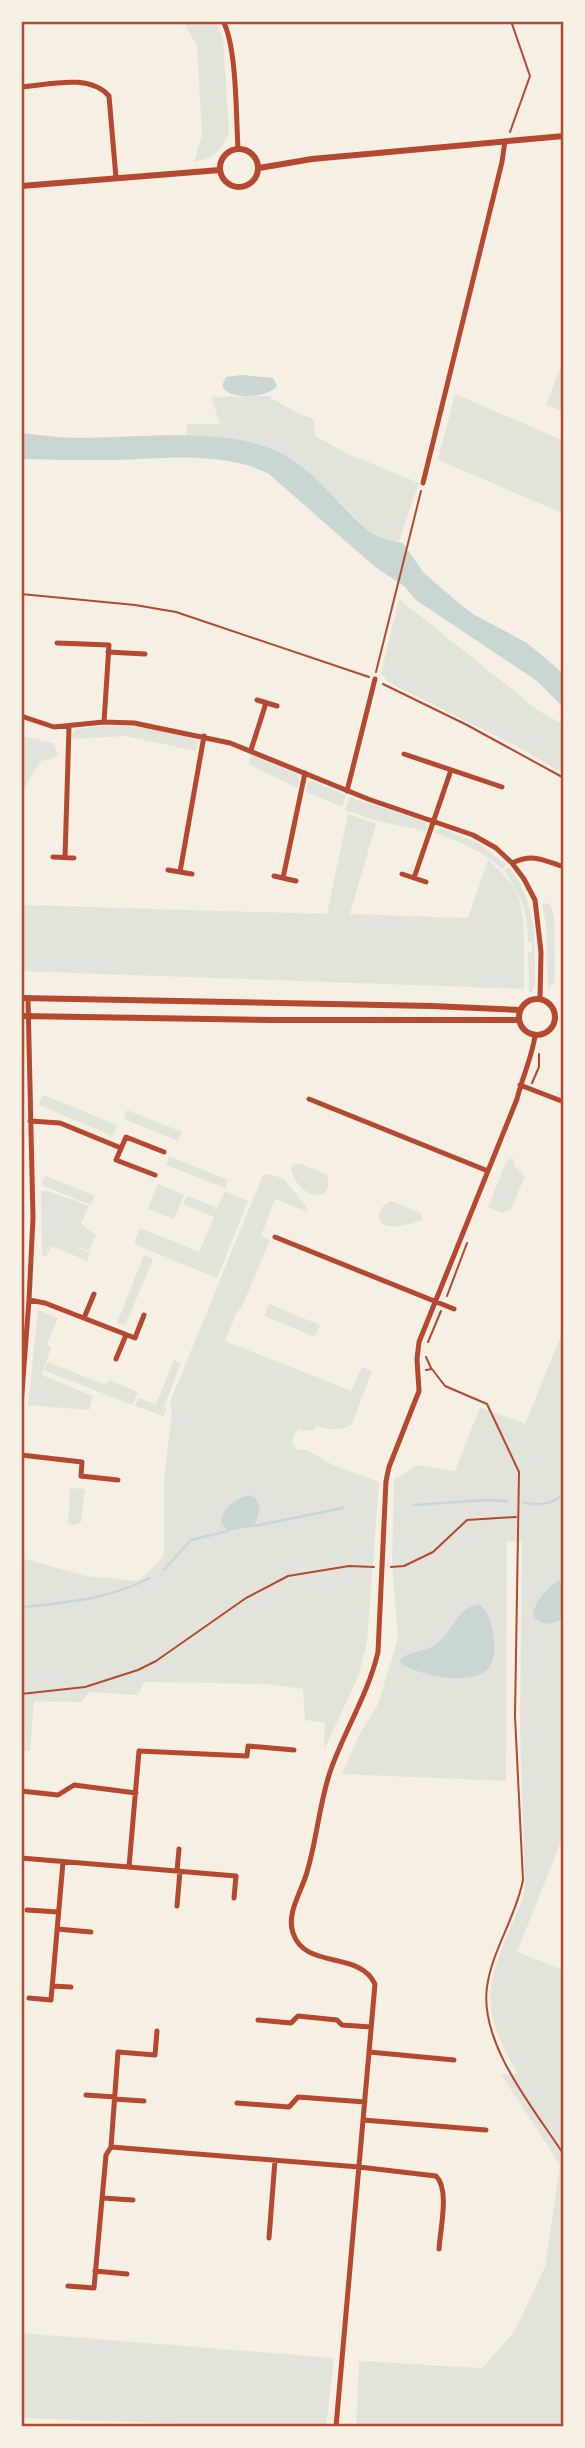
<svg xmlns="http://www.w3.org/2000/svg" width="585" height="2448" font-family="Raleway,sans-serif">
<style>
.green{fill:#e2e4dc}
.water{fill:#c9d6d2}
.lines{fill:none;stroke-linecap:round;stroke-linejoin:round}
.stream{stroke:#c9d6d2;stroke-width:2.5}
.path{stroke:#b5482f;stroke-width:2}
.minor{stroke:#b5482f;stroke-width:5}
.tertiary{stroke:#b5482f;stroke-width:6}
.neatline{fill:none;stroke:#b5482f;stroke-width:2.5}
</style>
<rect width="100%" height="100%" fill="#f6efe4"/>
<path class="green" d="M183,21H214L223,37L229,131C224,148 213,160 194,162L202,135L197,46Z
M564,358V412L546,405Z
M455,394L564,441V514L438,460Z
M268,396L297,413L314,419L315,436L348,454L419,483L399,541L379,537L370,532L317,480L288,457L201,437L187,436V424H220L211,397Z
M399,599L539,711L564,725V774L516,746L388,682L381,673Z
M99,726C124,725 177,728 198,742L196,751L125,736L72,739V734L75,729Z
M21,736L54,743L58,756L41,761L21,793Z
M251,755L297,774L299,779L297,788L248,764Z
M312,781L346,795L342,807L306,792L307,783Z
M350,797L425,822L427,828L426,831L381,822L345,810Z
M348,814L376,824L350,914L468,918L488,860C500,871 514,883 519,899C527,927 523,961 524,989L21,971V905L327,914Z
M440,828L480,844L507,865L502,869C482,851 459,841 434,833Z
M509,867C537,902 535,942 535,984L532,992H529L528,952L532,951V942H528C528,914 521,893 504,871Z
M550,903L554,917L555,975L554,983L548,989L546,924L542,905Z
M43,1095L117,1125L112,1136L39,1105Z
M127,1110L182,1132L178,1141L124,1119Z
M169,1156L228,1180L225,1188L166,1165Z
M513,1158L514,1166L525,1176L511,1209L502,1213L488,1207L507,1160Z
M294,1164H300L327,1174L329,1185L324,1194C308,1199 293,1183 291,1168Z
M269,1174L284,1179L308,1209L307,1212L275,1199L261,1236L270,1240L241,1309H238L225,1341L351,1391L362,1367L372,1371L352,1424C344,1431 327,1430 317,1426L312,1431L299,1429L295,1433L292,1443L297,1450H307L333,1465L379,1482L367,1642L359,1675L324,1750L325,1723L305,1720L303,1689L266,1684L144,1682L138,1695L90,1692L81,1702L34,1701L30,1751H21V1558L86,1576L139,1581L164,1556V1480L172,1412L170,1402L263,1175Z
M45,1176L95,1196L91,1205L41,1185Z
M158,1184L184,1195L174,1219L148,1209Z
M41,1191H48L89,1206L81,1224L96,1235L89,1250L77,1247L90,1253L87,1261L52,1246L46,1257L42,1255Z
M225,1191L248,1201L217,1278L134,1244L140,1228L199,1252L214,1217L183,1204L187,1196L217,1208Z
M391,1201L421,1213L423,1220C414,1223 397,1228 388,1226C372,1222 380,1205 391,1201Z
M144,1255L153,1259L125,1326L117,1323Z
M269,1304L320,1325L315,1337L264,1316Z
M38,1310L58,1318L47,1344L51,1348L42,1375L93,1396L89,1410L28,1405Z
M564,1328V1834L517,1952L564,1970V2427H356L359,2361L482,2368L514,2332L545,2267L560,2165L501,2074H518C471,1998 492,1974 523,1898L525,1885L520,1728L522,1542L507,1541L506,1781L342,1774L359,1735L378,1704L398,1638L392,1562L394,1480L417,1465L455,1471L480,1407L525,1424Z
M174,1360L181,1363L164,1407L167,1409L163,1416L135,1406L138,1398L156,1404Z
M48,1362L106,1385L109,1380L138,1392L132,1405L44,1370Z
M70,1488L85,1489L81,1522L76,1525L68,1524Z
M21,2333L334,2358L326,2427H263L21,2418Z"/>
<path class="water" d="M242,375L273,378L277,386C268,398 229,401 222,386L226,377Z
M21,433C41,435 60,438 80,438C141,438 233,425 286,456C319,475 341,508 370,532L379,537L403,543L423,572L454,599L473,614L527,643L564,674V708L537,681L416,600L405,587L374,566L269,474C226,451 161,459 113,460C83,460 52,460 21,459Z
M250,1495L256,1499L260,1508L254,1526L228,1531L221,1522C223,1507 235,1499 250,1495Z
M564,1577V1618C553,1625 541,1627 533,1615C536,1597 549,1587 564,1577Z
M478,1604C494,1611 500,1656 488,1669C470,1687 416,1675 399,1662C405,1651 422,1653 433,1646C453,1635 452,1611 478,1604Z"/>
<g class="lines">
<path class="stream" d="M524,1502C539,1508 552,1503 564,1494
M414,1505L486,1500L507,1501
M254,1526L343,1508
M164,1570L191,1540L228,1531
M24,1607C70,1602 108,1599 150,1578"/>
<path class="path" d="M510,132L530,76L511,21
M21,594L135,605L176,612L369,677
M376,672L421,491
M383,684L467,725L564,778
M532,1083L539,1067V1054
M447,1296L467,1243
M428,1342L441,1311
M426,1357L431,1368
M426,1370L432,1369L445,1386L487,1404L519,1472L515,1716L523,1880C516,1917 492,1950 487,1987C479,2044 535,2110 564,2155
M391,1567L404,1566L433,1552L467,1520L516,1517
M21,1694L85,1687L138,1670L156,1661L246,1598L288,1576L349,1566L374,1567"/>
<path class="minor" d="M223,21C237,47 236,116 238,149
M21,87C48,85 89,73 109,96L116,178
M423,483L502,162L505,141
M57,643L109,645L104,722
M108,652L145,654
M257,700L277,706
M21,716L54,727L104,722L134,723L230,743L368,799L473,835L496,848L512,863L524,879L535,900L541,952L540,999
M251,750L266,703
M404,754L502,787
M347,791L375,679
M53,857L74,858
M65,858L69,727
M512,863C533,853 543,860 564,867
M168,870L192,874
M180,872L204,736
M402,874L426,882
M274,876L296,881
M283,878L305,773
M414,878L451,770
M520,1085L564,1102
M309,1099L488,1171
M30,1121L60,1123L121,1148
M155,1175L116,1160L126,1137L164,1152
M275,1237L454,1309
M29,1300L45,1303L135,1338L144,1315
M84,1318L94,1294
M116,1359L126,1335
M21,1405L29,1300L33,1218L28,998
M21,1455L82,1462L81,1476L118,1480
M21,1791L58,1795L74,1785L136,1793
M21,1858L236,1876L234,1898
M129,1867L139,1751L247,1756L248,1746L294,1750
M177,1871L179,1849
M177,1906L180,1871
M27,1910L58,1912
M57,1929L91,1932
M52,1986L71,1987
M29,1998L51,2000L63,1862
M258,2020L291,2023L298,2016L337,2020L342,2025L371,2027
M157,2031L155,2055L118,2052L111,2147L359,2167L436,2176C450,2189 440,2230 439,2249
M369,2052L454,2060
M86,2095L115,2097
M114,2099L144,2101
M237,2103L289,2107L298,2097L365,2102
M363,2120L486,2130
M102,2198L133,2200
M269,2238L275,2160
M95,2271L127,2274
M68,2286L94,2288L106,2155L111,2147
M336,2427L375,1984C359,1950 305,1970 293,1933C286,1913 302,1891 307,1872C317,1839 319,1805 330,1772C344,1731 368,1695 378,1652L386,1481L389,1467L419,1391L417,1359L419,1342L517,1099C522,1078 532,1057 535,1036"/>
<path class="tertiary" d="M220 168a19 19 0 1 1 38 0a19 19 0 1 1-38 0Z
M259,168L312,159L564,136
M21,186L220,170
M21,998L432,1006L520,1010
M519 1017a18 18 0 1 1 36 0a18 18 0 1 1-36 0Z
M21,1016L272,1020H519"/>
</g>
<rect width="585" height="2448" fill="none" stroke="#f6efe4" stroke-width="46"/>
<rect x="23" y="23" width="539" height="2402" class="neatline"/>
</svg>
